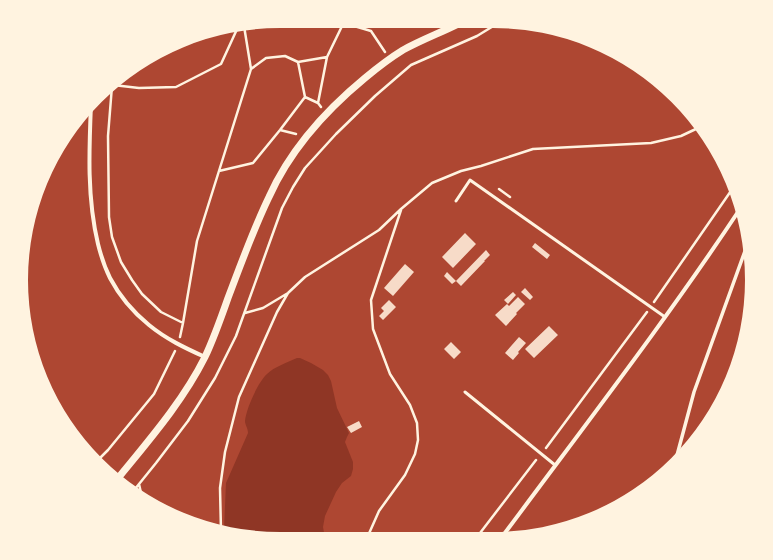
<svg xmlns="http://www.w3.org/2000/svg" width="773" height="560" font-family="'Source Sans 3',sans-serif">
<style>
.green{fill:#ae4732}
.water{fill:#8f3625}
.building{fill:#f7dbc8}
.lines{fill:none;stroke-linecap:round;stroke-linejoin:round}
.path{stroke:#fff3e0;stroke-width:2.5}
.service{stroke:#fff3e0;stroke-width:3}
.pedestrian{stroke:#fff3e0;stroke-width:3.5}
.minor{stroke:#fff3e0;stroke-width:4}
.tertiary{stroke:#fff3e0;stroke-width:7}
</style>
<rect width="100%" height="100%" fill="#c8553d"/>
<path class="green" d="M280,21L544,26L623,56L688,109L738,197L751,297L725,395L664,475L592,519L527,537L263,538L213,530L165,512L85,451L41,379L23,314V246L48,166L85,109L136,65L213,30Z"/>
<path class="water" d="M297,358H300L311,363L323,370L328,375L331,381L337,408L349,433L347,437L345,442L353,462V469L351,476L342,483L336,492L325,516L323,527L325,538H263L225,532L224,529L226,483L248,433C248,428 245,425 245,421C246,409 258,382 267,374C274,367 288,362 297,358Z"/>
<path class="building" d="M465,233L476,244L453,268L442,257Z
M535,243L550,255L547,259L532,247Z
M486,250L490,255L484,261H485L461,286L456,281Z
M405,264L414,272L393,296L384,288Z
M447,272L456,281L452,284L444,276Z
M525,288L533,297L530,300L521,292Z
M513,292L516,295L508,304L504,300Z
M518,297L525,304L516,313L517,314L506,326L495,315L507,304L509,306Z
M389,300L396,307L383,320L379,316L384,311L381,308Z
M549,326L558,335L534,358L525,349Z
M519,337L526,343L518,352L519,353L513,360L505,353Z
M451,342L461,352L454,359L444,349Z
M359,421L362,427L351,433L347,427Z"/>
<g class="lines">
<path class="path" d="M316,22L344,23L371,31L385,52
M251,69L266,58L285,56L298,62
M113,85L139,88L176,87L221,64L238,27
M112,86L108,136L109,217L112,237L121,262L132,280L142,294L161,312L183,323L180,337
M305,97L318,103
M321,107L318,103L327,57
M280,130L296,134
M219,171L253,163L280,130L305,97L298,62L327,57L344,22
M499,189L510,197
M654,302L733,188
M245,313L263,308L288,293L305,277L379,230L401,209L432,183L461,171L481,166L533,149L651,143L681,136L698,128
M183,323L197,241L251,69L244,26
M546,448L647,312
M98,460L108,450L154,394L175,351
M139,484L141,493
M135,489L156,463L188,421L215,378L236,336L282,208L293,187L305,168L336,134L375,96L411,65L477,36L495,25
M221,531L220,488L225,452L239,397L277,312L288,293
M477,537L536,460
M367,538L379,511L405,475L415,454L418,440L417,423L410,405L390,374L373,329L371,300L401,210"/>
<path class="service" d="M456,201L470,180L665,317
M465,392L555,465"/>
<path class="pedestrian" d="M676,459L694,392L745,251"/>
<path class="minor" d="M91,104C89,151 87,198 98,244C101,256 105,268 110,278C120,297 133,312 149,325C166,339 185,348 205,357
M502,537C582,429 665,322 740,209"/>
<path class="tertiary" d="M119,477C150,439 183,401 205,357C214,338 221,318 228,298C241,264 253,230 269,197C290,150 325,111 365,78C377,68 390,58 403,50C421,40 440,33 458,24"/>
</g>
<path d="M0 0H773V560H0ZM280 28H493A252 252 0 0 1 745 280V280A252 252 0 0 1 493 532H280A252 252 0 0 1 28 280V280A252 252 0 0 1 280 28Z" fill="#fff3e0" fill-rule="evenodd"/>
</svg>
